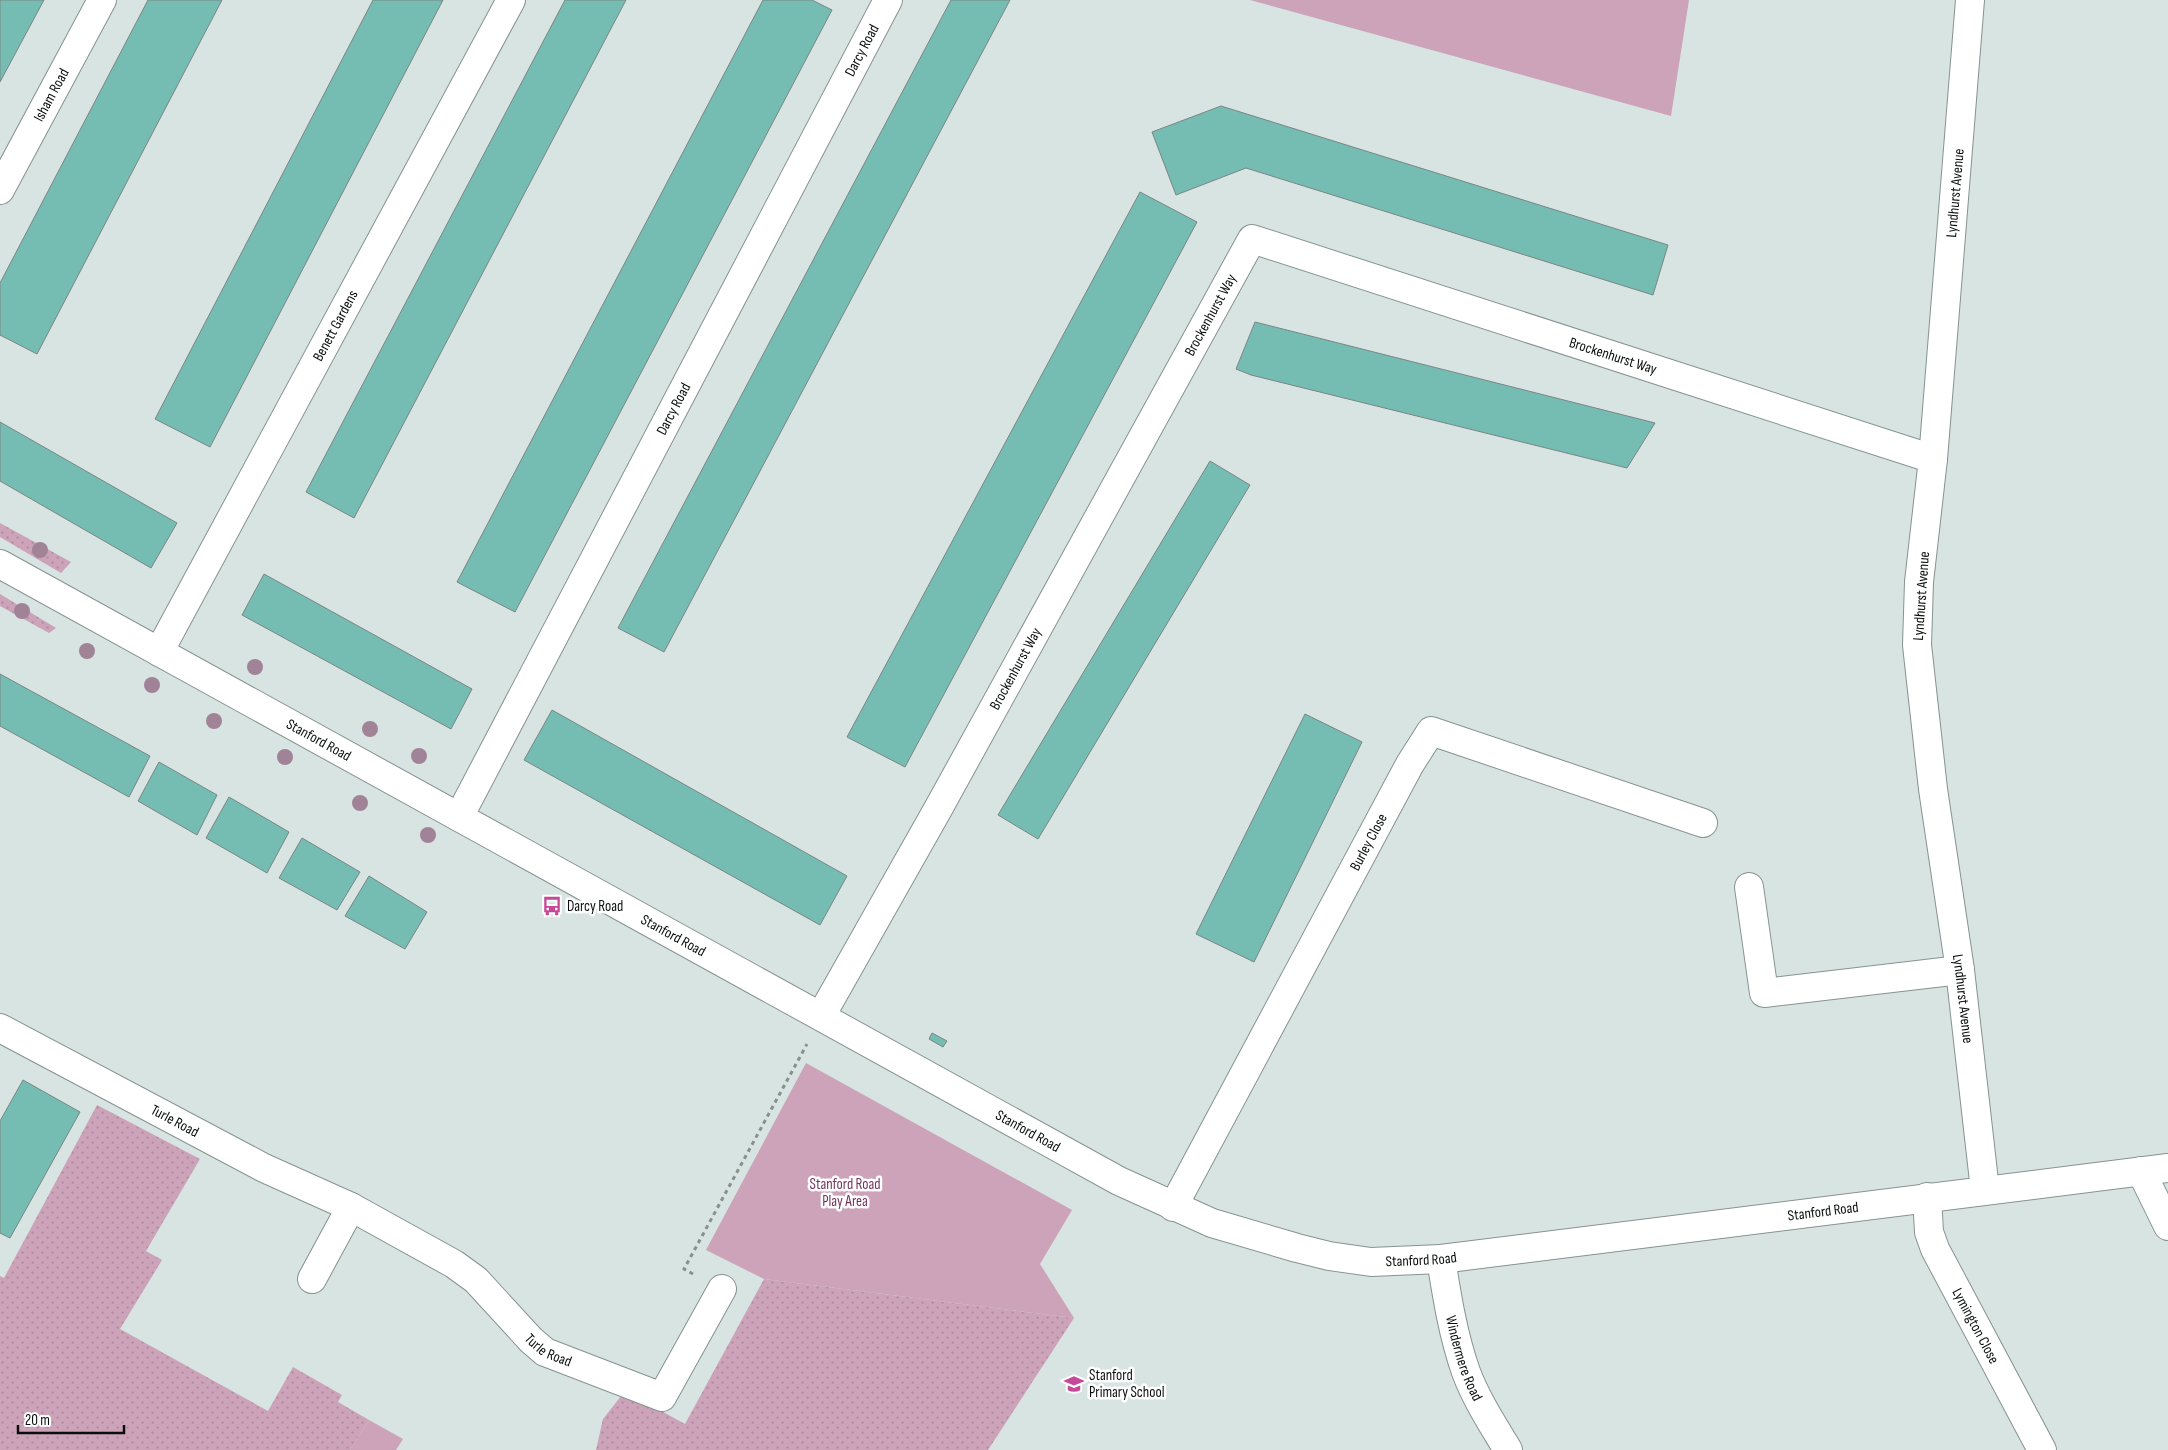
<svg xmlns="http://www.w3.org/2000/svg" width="2168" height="1450" font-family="'Sofia Sans Condensed',sans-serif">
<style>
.grass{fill:url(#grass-dots)}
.park{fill:#cca3b9}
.building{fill:#75bcb3;stroke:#7a8684}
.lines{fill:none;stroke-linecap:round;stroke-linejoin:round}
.minor-casing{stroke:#869390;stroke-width:30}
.path{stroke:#87908f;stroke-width:3;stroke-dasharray:4 4;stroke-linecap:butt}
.minor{stroke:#fff;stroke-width:28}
.tree{fill:#a18398}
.labels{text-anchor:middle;stroke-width:5;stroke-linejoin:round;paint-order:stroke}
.street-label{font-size:15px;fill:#0a0e0d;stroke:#fff}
.poi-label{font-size:15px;fill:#0a0e0d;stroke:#fff;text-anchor:start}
.park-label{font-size:15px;fill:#74345b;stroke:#fff}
</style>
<defs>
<pattern id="grass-dots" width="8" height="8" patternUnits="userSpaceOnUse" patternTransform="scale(1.25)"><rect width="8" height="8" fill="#cca3b9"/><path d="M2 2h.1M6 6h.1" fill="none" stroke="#ae8b9e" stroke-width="1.8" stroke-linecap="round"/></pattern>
</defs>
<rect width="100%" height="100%" fill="#d7e4e2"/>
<path class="grass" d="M0,523L71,562L61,573L0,537Z
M0,594L56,628L49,633L0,606Z
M97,1105L200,1159L146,1251L162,1260L120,1329L268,1411L293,1367L342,1395L338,1402L369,1420L350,1450H0V1276L4,1278Z
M764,1279L1074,1318L988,1450H596L603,1419L625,1391L685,1424Z"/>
<path class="park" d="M1250,0H1689L1671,116Z
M806,1063L1072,1210L1040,1264L1074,1318L764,1279L706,1250Z
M369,1420L403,1439L396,1450H350Z"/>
<path class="building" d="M0,0H44L0,82Z
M148,0H222L37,354L0,335V283Z
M373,0H443L210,447L155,419Z
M565,0H626L354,518L306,492Z
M763,0H812L832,10L515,612L457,582Z
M951,0H1010L664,652L618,628Z
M1221,106L1668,245L1653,295L1246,168L1176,195L1152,132Z
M1140,192L1197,222L905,767L847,737Z
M1255,322L1655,423L1627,468L1251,375L1236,369Z
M0,422L177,523L151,568L0,481Z
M1210,461L1250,485L1038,839L998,815Z
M264,574L472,689L451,729L242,615Z
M0,674L150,756L129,797L0,726Z
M552,710L847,876L820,925L524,760Z
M1305,714L1362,742L1254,962L1196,934Z
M159,762L217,795L197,835L138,801Z
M229,797L289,832L267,873L206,838Z
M302,838L360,872L337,910L279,878Z
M369,876L427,912L405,949L345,916Z
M932,1033L947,1041L943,1047L929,1039Z
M23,1080L80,1112L10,1238L0,1233V1121Z"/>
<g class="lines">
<defs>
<g id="minor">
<path id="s1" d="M1970,0L1933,459L1919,582L1917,645L1933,789L1960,970L1985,1190"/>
<path id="s2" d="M0,190L102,0"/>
<path id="s3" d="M0,564L1119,1181L1212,1223L1297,1248L1329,1256L1371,1262L1441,1259L2168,1168"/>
<path id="s4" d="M159,652L511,0"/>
<path id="s5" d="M459,817L888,0"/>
<path d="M1749,887L1764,993L1960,970"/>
<path id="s6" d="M821,1016L938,809L1252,239L1933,459"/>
<path id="s7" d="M0,1028L264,1168L351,1207L454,1264L476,1280L531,1340L545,1352L662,1397L722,1289"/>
<path d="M2141,1171L2168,1226"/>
<path id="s8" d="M1927,1197L1929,1232L1935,1249L2042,1450"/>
<path id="s9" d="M1173,1207L1410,764L1431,731L1703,823"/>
<path id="s10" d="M1441,1259C1447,1297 1453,1335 1466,1372C1476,1399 1493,1425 1508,1450"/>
<path d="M312,1279L351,1207"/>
</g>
</defs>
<use href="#minor" class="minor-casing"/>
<path class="path" d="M693,1274L684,1269L807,1044"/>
<use href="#minor" class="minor"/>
</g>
<g class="tree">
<circle cx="40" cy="550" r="8"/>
<circle cx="22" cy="611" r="8"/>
<circle cx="87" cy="651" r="8"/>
<circle cx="255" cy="667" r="8"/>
<circle cx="152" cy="685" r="8"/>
<circle cx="214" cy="721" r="8"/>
<circle cx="370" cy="729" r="8"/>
<circle cx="419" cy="756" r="8"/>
<circle cx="285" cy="757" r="8"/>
<circle cx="360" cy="803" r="8"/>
<circle cx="428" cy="835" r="8"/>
</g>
<defs>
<symbol id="bus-bare" viewBox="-9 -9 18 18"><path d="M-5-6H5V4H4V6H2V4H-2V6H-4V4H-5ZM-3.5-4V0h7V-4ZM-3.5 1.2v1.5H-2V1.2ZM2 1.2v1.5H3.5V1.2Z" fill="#c64998" stroke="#fff" stroke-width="2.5" paint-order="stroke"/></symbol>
<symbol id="school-bare" viewBox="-9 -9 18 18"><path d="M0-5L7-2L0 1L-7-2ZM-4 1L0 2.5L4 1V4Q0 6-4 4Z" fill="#c64998" stroke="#fff" stroke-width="2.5" paint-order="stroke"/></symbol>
</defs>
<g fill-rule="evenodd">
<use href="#bus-bare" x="538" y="892" width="28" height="28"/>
<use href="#school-bare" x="1060" y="1370" width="28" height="28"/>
</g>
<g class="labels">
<g class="street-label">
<text dy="5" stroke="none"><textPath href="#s5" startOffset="866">Darcy Road</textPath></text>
<text dy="5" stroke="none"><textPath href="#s2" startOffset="108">Isham Road</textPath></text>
<text transform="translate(1955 193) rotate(-85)" y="5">Lyndhurst Avenue</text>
<text dy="5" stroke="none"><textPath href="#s6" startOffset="802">Brockenhurst Way</textPath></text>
<text dy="5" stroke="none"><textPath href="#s4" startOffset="371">Benett Gardens</textPath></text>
<text dy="5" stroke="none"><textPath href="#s6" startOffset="1268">Brockenhurst Way</textPath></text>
<text dy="5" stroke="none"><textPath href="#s5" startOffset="461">Darcy Road</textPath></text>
<text transform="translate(1921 596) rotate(-86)" y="5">Lyndhurst Avenue</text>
<text dy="5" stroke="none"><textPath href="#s6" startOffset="398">Brockenhurst Way</textPath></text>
<text dy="5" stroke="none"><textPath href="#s3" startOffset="364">Stanford Road</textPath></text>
<text dy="5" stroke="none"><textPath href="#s9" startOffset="414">Burley Close</textPath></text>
<text dy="5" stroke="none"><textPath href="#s3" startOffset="769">Stanford Road</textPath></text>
<text dy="5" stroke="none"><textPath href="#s1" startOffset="1004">Lyndhurst Avenue</textPath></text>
<text dy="5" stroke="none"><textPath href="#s7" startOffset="198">Turle Road</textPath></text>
<text dy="5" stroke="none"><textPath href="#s3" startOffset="1174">Stanford Road</textPath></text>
<text dy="5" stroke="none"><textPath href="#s3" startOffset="1999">Stanford Road</textPath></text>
<text dy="5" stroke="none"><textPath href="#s3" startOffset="1594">Stanford Road</textPath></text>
<text dy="5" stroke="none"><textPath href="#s8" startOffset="140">Lymington Close</textPath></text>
<text dy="5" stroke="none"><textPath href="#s7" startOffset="641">Turle Road</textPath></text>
<text dy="5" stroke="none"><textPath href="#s10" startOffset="102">Windermere Road</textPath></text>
</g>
<g class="poi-label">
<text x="567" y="911">Darcy Road</text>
<text x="1089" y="1380">Stanford<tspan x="1089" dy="17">Primary School</tspan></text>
</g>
<g class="park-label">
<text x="845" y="1189">Stanford Road<tspan x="845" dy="17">Play Area</tspan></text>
</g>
</g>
<path d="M18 1425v8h106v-8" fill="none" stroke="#0a0e0d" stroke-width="2.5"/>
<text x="25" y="1425" font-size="15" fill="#0a0e0d" stroke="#ffffff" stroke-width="4" paint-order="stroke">20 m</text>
</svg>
